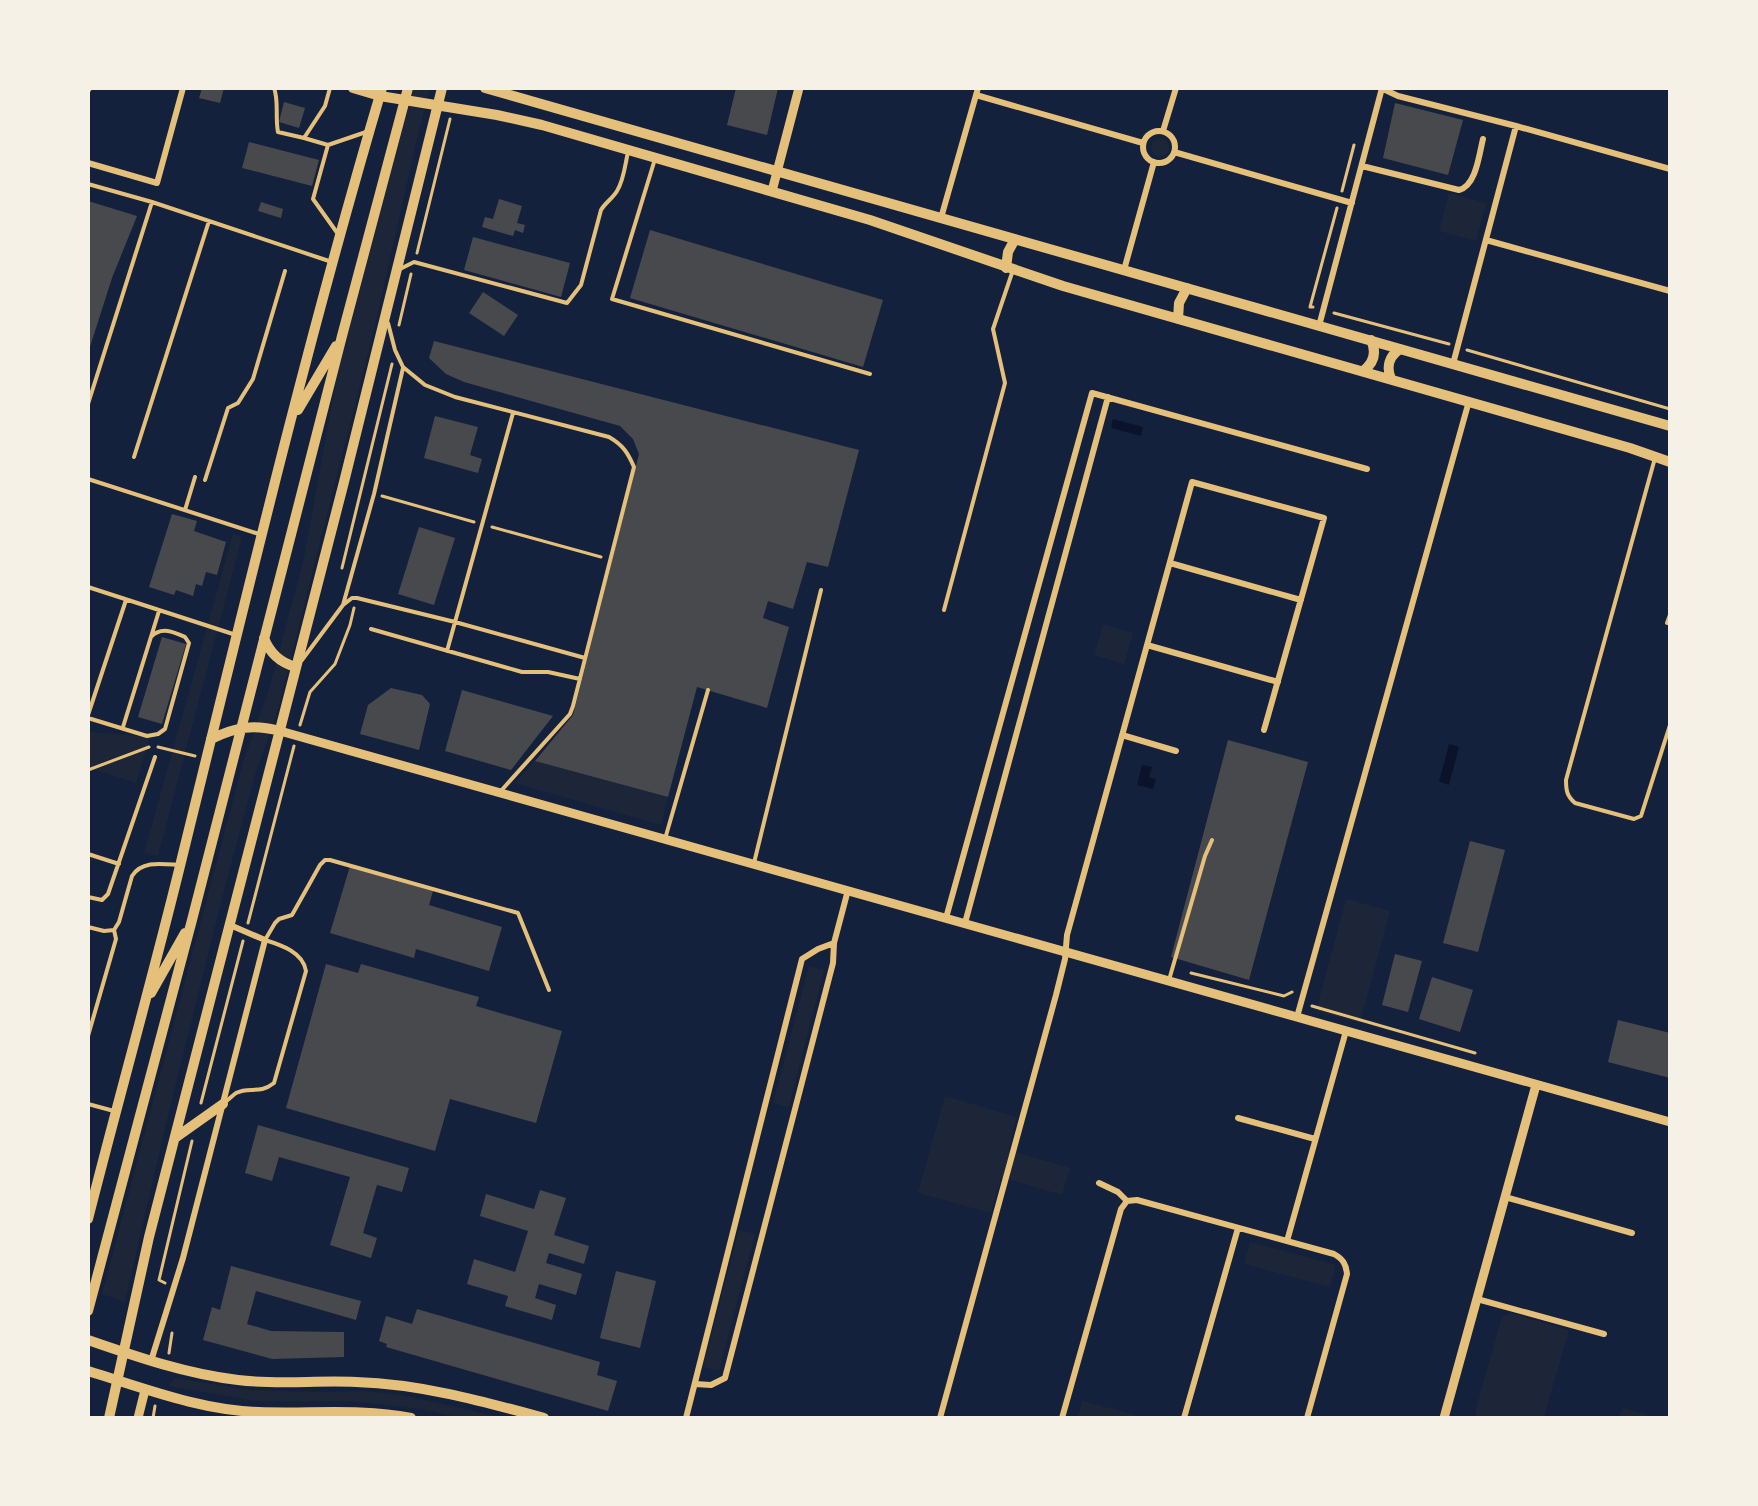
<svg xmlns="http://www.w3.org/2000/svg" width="1758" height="1506" font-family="Raleway,sans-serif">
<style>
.green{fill:#1d2539}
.water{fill:#0b132b}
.building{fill:#48494c}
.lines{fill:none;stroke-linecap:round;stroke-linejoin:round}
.path{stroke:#e5c07b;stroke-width:3}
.service{stroke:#e5c07b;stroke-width:4}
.minor{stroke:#e5c07b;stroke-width:6}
.tertiary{stroke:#e5c07b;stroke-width:9}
.secondary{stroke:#e5c07b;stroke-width:10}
.primary{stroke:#e5c07b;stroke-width:10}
</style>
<rect width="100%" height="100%" fill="#14213d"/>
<path class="green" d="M413,89H430L416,143L373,334L276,716L255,775L221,902L165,1128L125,1302L102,1294L244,759L269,689L304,558L337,376Z
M1151 147a9 9 0 1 1 18 0a9 9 0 1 1-18 0Z
M1449,193L1486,203L1476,241L1439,231Z
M233,534L242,537L158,856L144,853Z
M1103,624L1133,633L1124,664L1094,655Z
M89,732L150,737L136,783L89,768Z
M535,761L668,797L661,825L515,783Z
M1346,899L1390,911L1360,1023L1316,1011Z
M809,966L824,970L789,1107L773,1103Z
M945,1096L1017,1117L1008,1150L1070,1168L1062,1195L1001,1177L991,1213L918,1193Z
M739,1230L755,1234L719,1371L703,1367Z
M1250,1242L1336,1265L1330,1287L1244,1264Z
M1510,1313L1569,1330L1544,1417H1477L1475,1412L1502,1317Z
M174,1378L248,1390L319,1392L367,1391L402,1395L500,1417H457L421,1409L351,1401H254L169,1386Z
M1082,1401L1144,1417H1078Z
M1622,1408L1657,1417H1619Z"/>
<path class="water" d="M1113,419L1143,427L1141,436L1111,428Z
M1449,744L1459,747L1449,785L1439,782Z
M1142,765L1152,767L1149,777L1156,779L1153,789L1137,785Z"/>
<path class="building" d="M202,88H224L220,103L199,98Z
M736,88H778L767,135L727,125Z
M284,102L305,108L299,128L279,122Z
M1395,103L1463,120L1448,175L1383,158Z
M249,142L319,160L312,186L242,168Z
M499,199L522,206L517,223L525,225L523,233L515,230L513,236L482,227L485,217L493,219Z
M88,201L137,216L112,278L89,350Z
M261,202L283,209L281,218L258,211Z
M650,230L883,300L863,367L630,298Z
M473,237L570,263L561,297L464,270Z
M483,292L518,315L504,336L469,313Z
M434,341L859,450L828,567L807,562L793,609L768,601L763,618L789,627L767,708L697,687L668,797L535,761L573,715L639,454L633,439L620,426L464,382L446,374L429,358Z
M435,416L478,427L470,455L482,459L478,473L424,458Z
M172,514L197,521L194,531L226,542L217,575L206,572L202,586L196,584L193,596L176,590L174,595L149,587Z
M419,527L455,538L434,605L398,594Z
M162,637L186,644L162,724L138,717Z
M391,688L422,695L430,704L419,750L360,734L368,705Z
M462,690L553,716L511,770L445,751Z
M1228,740L1308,762L1249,980L1171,957Z
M1470,841L1505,850L1478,952L1443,943Z
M350,866L433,891L429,905L502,927L489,971L416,949L414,958L330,933Z
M1395,954L1422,961L1408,1012L1382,1005Z
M326,964L358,973L361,964L479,997L476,1006L562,1031L536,1123L450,1099L435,1151L286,1108Z
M1432,977L1473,990L1460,1032L1419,1019Z
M1618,1020L1670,1033V1078L1608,1062Z
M258,1125L409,1168L402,1192L377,1185L363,1233L377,1238L371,1258L330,1245L350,1177L279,1157L272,1181L245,1173Z
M540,1190L566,1198L554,1235L589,1246L584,1264L549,1253L546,1263L582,1274L576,1295L539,1284L535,1298L556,1305L552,1320L505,1306L508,1296L467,1284L474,1259L515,1272L528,1231L480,1216L486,1194L534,1209Z
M231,1266L361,1301L356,1320L256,1291L247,1324L271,1331L344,1332V1357L272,1359L203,1340L212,1307L220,1310Z
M616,1271L656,1281L640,1348L600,1338Z
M417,1309L600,1362L597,1375L617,1381L608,1411L386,1347L387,1344L379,1341L386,1316L412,1324Z"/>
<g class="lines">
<path class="path" d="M1342,191L1354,145
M417,253L450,119
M1313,307H1310L1337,208
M1334,313L1449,344
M399,325L411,274
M1467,350L1670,409
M382,496L474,522
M492,527L601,557
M342,568L392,364
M300,725L310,692L335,664L350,625L354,608
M158,747L195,756
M88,770L149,747
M248,923L294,746
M1191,973L1284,996L1292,992
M1312,1006L1475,1053
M201,1103L243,941
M165,1283L159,1280L192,1141
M169,1353L172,1333
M153,1418L155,1406"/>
<path class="service" d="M274,88C279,100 275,118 278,132L304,138L325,106L330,88
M304,138L328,145
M655,159L612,299L870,374
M88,184L152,202L332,262
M338,234L313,199L328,145L369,131
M400,269L414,262L567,303L581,285L601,210C605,203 613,198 617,191C624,180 625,165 628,152
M388,323L395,350L403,367L425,385L455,397L609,437C623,445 628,453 634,467L573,706L570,714L500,792
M88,404L152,202
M134,457L209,221
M1655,458L1566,780C1566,791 1567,796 1575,803L1634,819L1641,816L1670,725
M88,479L259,534
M205,480L228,408L238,403L253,379L285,271
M185,510L195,477
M88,587L236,635
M343,605L374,494L403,368
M944,610L1005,383L993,329L1013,270
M1667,623L1670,615
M371,629L522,672H548L580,679
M447,651L513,413
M302,660L343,605L352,598H357L455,622L585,658
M88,715L126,600
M88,718L147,736L158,734L165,729L189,643L185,637C174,632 161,626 151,637
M123,727L159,611
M665,839L708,690
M88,854L119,864
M754,863L821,590
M88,897L102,900L108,894L155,757
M88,927L104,931L114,930
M1169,980L1205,856L1212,840
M88,1036L116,939L114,930L119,922L132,876C142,860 163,864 179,865
M224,1103C228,1100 232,1096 236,1093C249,1086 259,1095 274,1083L306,971C303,952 281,945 265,940L275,923L279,919L292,915L320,865L325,860H330L518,913L549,990
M88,1104L114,1111"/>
<path class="minor" d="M1381,88L1398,96L1516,126L1670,169
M88,90L89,88
M976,95L1143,143
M1163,131L1176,88
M1143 147a16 16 0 1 1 32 0a16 16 0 1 1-32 0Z
M1174,152L1352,203
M88,163L157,183L183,88
M1362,166L1459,190C1476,186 1479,155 1483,139
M941,218L978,88
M1486,240L1670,291
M1124,270L1154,162
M1319,326L1382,88
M1453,364L1516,126
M1170,563L1301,600
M1147,645L1278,682
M1122,735L1176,751
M946,918L1092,393L1367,469
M965,923L1108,397
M1297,1017L1469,401
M1238,1118L1315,1139
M1099,1183L1118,1192L1127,1201
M1505,1197L1632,1233
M1127,1201L1137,1200L1334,1254C1343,1259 1346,1264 1347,1274L1307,1418
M1287,1241L1346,1031
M1477,1299L1604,1334
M151,1361L183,1258L265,940L230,925
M695,1384L711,1385L725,1378L833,963L834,943L848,890
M686,1418L802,959L818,949L834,943
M940,1418L1056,995L1065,959L1067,935L1192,482L1324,518L1264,730
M1062,1418L1121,1209L1127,1201
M1184,1418L1238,1228"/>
<path class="tertiary" d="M772,191L799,88
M280,731L1670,1122
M138,1418L145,1390
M1444,1418L1536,1085"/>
<path class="secondary" d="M353,88L380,96
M88,1340C137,1357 187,1374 238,1380C277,1385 317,1380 356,1382C421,1384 482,1401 544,1418
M88,1371C144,1388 199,1410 259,1412C310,1414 360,1408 411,1418"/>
<path class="primary" d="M485,88L1670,426
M380,96L497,115L542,125L870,220L1063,286L1630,448L1670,462
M1006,268L1008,252L1015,239
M1178,319L1179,303L1187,288
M1363,371C1374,363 1377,353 1371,340
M1391,379C1386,367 1389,356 1400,349
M298,410L336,346
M264,638C270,654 281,663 296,667
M211,739C236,727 253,724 280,731
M151,993L185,933
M175,1138L223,1104
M88,1219C118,1101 151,984 180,866C244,606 306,345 382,88
M88,1311L192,920L342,336L408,88
M109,1418L149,1237L344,482L442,88"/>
</g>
<rect width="1758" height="1506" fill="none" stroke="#f6f1e7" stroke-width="180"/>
</svg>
